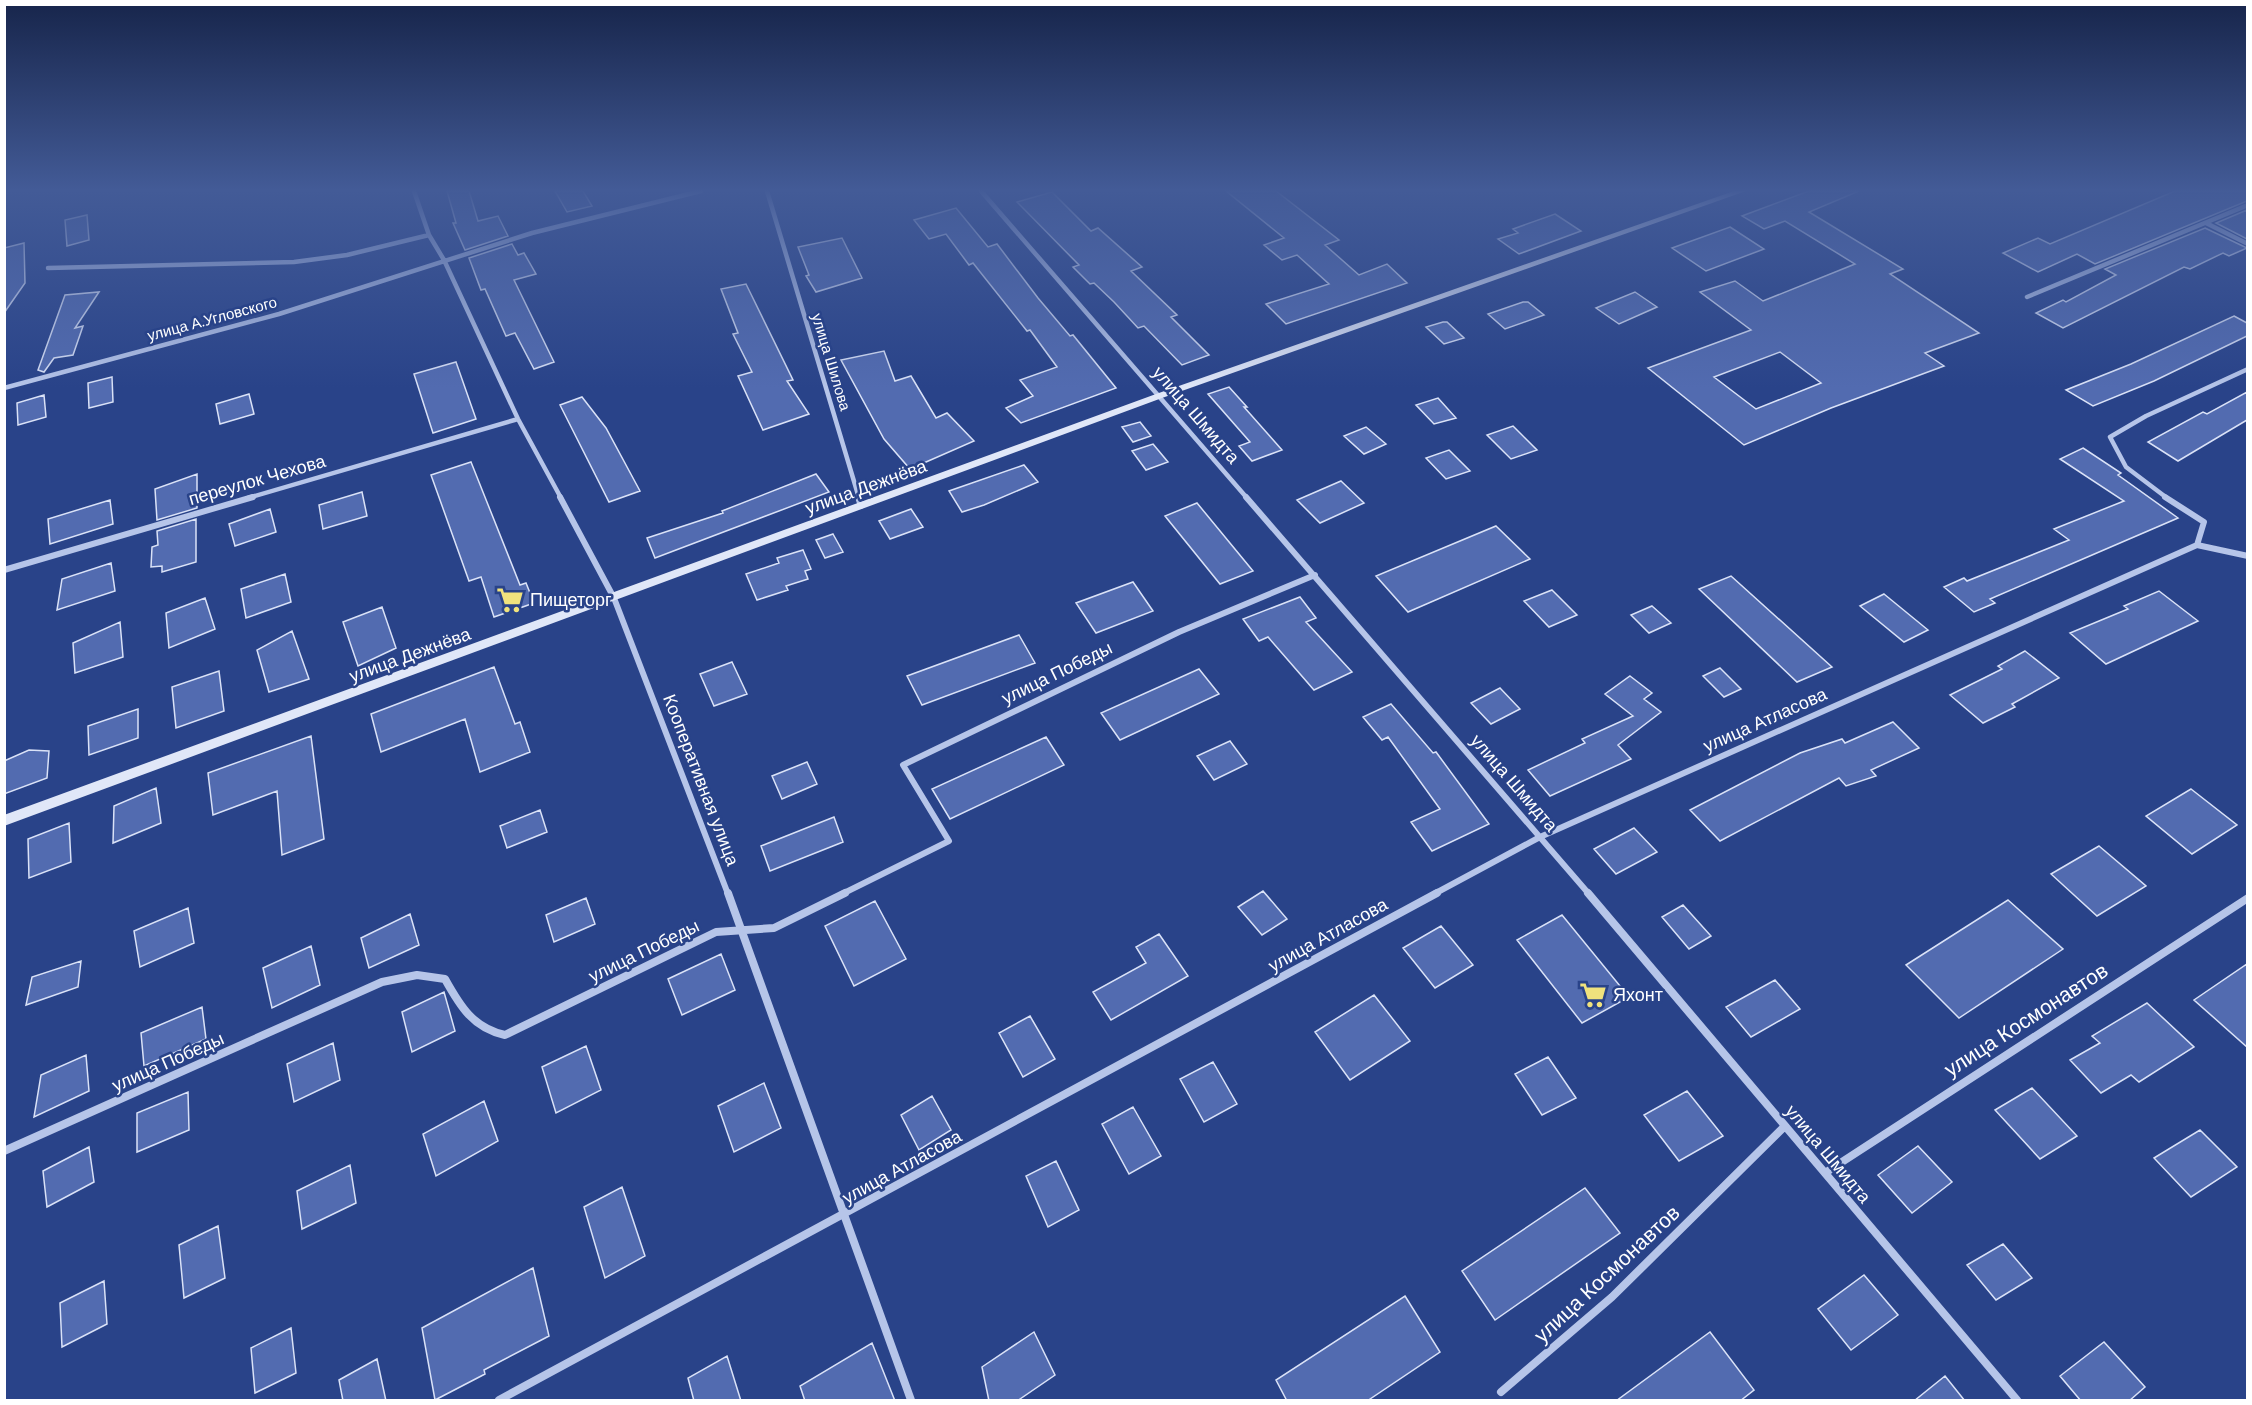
<svg xmlns="http://www.w3.org/2000/svg" width="2252" height="1405" font-family="'DM Sans',sans-serif">
<style>
.building{fill:#526bb0;stroke:#dae2f7;stroke-width:1.5;fill-rule:evenodd}
.lines{fill:none;stroke-linecap:round;stroke-linejoin:round}
.street-far2{stroke:#b6c5e9;stroke-width:4.5}
.street-far1{stroke:#b6c5e9;stroke-width:6}
.street{stroke:#b6c5e9;stroke-width:8}
.secondary{fill:#e0e7f8;fill-rule:evenodd}
.labels{text-anchor:middle;stroke-width:5;stroke-linejoin:round;paint-order:stroke}
.far-street-label{font-size:15px;fill:#fff;stroke:#294389}
.street-label{font-size:18px;fill:#fff;stroke:#294389}
.poi-label{font-size:18px;fill:#fff;stroke:#294389;text-anchor:start}
.near-street-label{font-size:21px;fill:#fff;stroke:#294389}
</style>
<rect width="100%" height="100%" fill="#294389"/>
<path class="building" d="M447,191H469L478,221L498,216L508,236L465,250L453,223H456Z
M555,191H583L592,206L567,212Z
M1226,191H1276L1339,240L1325,245L1359,275L1387,264L1407,283L1286,324L1266,304L1329,284L1297,255L1282,260L1264,245L1284,238Z
M1809,191H1859L1809,212L1903,269L1890,274L1979,333L1925,353L1944,366L1831,408L1744,445L1648,368L1751,330L1700,292L1735,281L1763,301L1855,264L1785,221L1764,229L1742,216ZM1780,352L1821,383L1756,409L1714,377Z
M2175,191H2247V201L2095,264L2077,254L2038,272L2003,253L2038,238L2050,244Z
M1052,192L1091,231L1098,228L1142,267L1131,271L1177,315L1171,317L1209,355L1182,365L1144,326L1138,328L1114,302L1094,283L1090,284L1073,267L1079,265L1017,202Z
M956,208L988,247L997,244L1038,298L1070,336L1073,335L1116,388L1021,423L1006,408L1033,396L1020,380L1057,367L1030,330L1027,331L973,263L969,265L946,234L929,239L914,220Z
M2247,210V239L2216,223Z
M1555,214L1581,231L1519,254L1498,239L1518,233L1513,229Z
M87,215L89,240L67,246L65,220Z
M1730,227L1764,249L1706,271L1672,248Z
M2205,228L2247,248L2229,256L2223,253L2190,269L2184,267L2063,328L2036,313L2063,300L2066,302L2116,275L2105,269Z
M842,238L862,278L816,292L806,276L809,275L798,247Z
M24,243L25,283L4,313V248Z
M512,244L518,255L524,253L536,274L514,280L554,362L534,369L515,333L506,336L485,289L481,290L469,258Z
M746,284L793,380L787,381L809,414L763,430L738,376L752,372L733,334L738,333L721,289Z
M99,292L75,328L83,326L73,355L54,358L44,372L38,370L65,295Z
M1635,292L1657,307L1619,324L1596,308Z
M1523,302H1528L1544,315L1505,329L1488,314Z
M2234,316L2247,323V336L2154,381L2093,406L2066,390L2131,364Z
M1443,322H1447L1464,338L1444,344L1426,327Z
M884,351L895,381L911,376L936,418L947,413L974,441L910,469L884,439L841,360Z
M456,362L476,419L433,433L414,374Z
M112,377L113,402L89,408L88,383Z
M1229,387L1247,407H1244L1282,450L1252,461L1239,446L1250,442L1208,394Z
M2247,392V420L2178,461L2148,442L2203,412L2207,414Z
M249,394L254,414L220,424L216,404Z
M44,395L46,417L18,425L17,403Z
M582,397L606,428L640,491L609,502L560,405Z
M1438,398L1456,418L1434,424L1416,405Z
M1140,422L1151,436L1133,442L1122,427Z
M1513,426L1537,450L1511,459L1487,435Z
M1366,427L1386,444L1364,454L1344,436Z
M1153,444L1168,462L1146,470L1132,451Z
M2083,448L2121,473L2118,475L2178,518L1990,599L1995,603L1974,612L1944,587L1964,578L1967,581L2069,540L2054,529L2124,501L2060,459Z
M1449,450L1470,471L1446,479L1426,458Z
M471,462L520,585L526,583L534,603L494,617L481,577L469,581L431,475Z
M1024,465L1038,482L984,505L962,512L949,491Z
M197,474V508L157,520L155,489Z
M816,474L829,492L655,558L647,538L723,513L722,511Z
M1341,481L1364,503L1320,523L1297,500Z
M362,492L367,516L323,529L319,505Z
M110,500L113,524L50,544L48,519Z
M1197,503L1253,571L1220,584L1165,516Z
M270,509L276,532L235,546L229,524Z
M911,509L923,527L890,539L879,521Z
M196,519V562L162,572V566L151,567L152,547L158,545L157,531Z
M1496,526L1530,559L1408,612L1376,576Z
M833,534L843,552L825,558L816,540Z
M803,550L811,569L805,571L808,579L786,586L788,590L757,600L746,574L779,563L777,558Z
M111,563L115,591L57,610L62,579Z
M285,574L291,602L246,618L241,589Z
M1731,576L1832,667L1797,682L1699,589Z
M1133,582L1153,611L1096,633L1076,603Z
M1552,590L1577,615L1549,627L1524,601Z
M2159,591L2198,621L2106,664L2070,633L2128,609L2124,606Z
M1884,594L1928,630L1904,642L1860,606Z
M1300,597L1316,618L1306,622L1352,672L1314,690L1268,637L1259,641L1243,619Z
M205,598L215,629L169,648L166,613Z
M1652,606L1671,623L1649,633L1631,615Z
M382,607L396,648L358,666L343,622Z
M120,622L123,657L75,673L73,643Z
M292,631L309,679L269,692L257,650Z
M1019,635L1035,663L922,705L907,676Z
M2025,651L2059,678L2012,704L2015,707L1983,723L1950,695L2002,669L1998,666Z
M732,662L747,694L714,706L700,674Z
M494,667L515,724L520,722L530,752L480,772L465,719L381,752L371,714Z
M1720,668L1741,689L1724,697L1703,676Z
M1199,669L1219,694L1120,740L1101,713Z
M219,671L224,711L176,728L172,687Z
M1630,676L1652,693L1644,699L1661,712L1618,745L1631,759L1550,796L1528,770L1585,743L1582,739L1633,716L1605,694Z
M1500,688L1520,709L1491,724L1471,703Z
M1391,704L1433,753L1436,752L1489,824L1432,851L1411,822L1440,809L1388,737L1382,740L1363,717Z
M138,709V738L89,755L88,726Z
M1893,722L1919,748L1871,770L1876,776L1846,786L1839,778L1720,841L1690,810L1800,753L1842,739L1845,743Z
M311,736L324,839L282,855L277,791L213,815L208,773Z
M1046,737L1064,765L950,819L932,789Z
M1230,741L1247,764L1214,780L1197,756Z
M29,750L49,751L47,778L4,794V761Z
M807,762L817,784L782,799L772,776Z
M156,788L161,823L113,843L114,806Z
M2191,789L2237,825L2192,854L2146,816Z
M540,810L547,832L507,848L500,826Z
M834,817L843,842L770,871L761,846Z
M69,823L71,862L29,878L28,839Z
M1634,828L1657,852L1616,874L1594,849Z
M2099,846L2146,886L2097,916L2051,874Z
M1263,891L1287,919L1262,935L1238,907Z
M586,898L595,924L554,942L546,915Z
M2008,900L2063,949L1959,1018L1906,965Z
M875,901L906,959L854,986L825,926Z
M1683,905L1711,936L1689,949L1662,917Z
M188,908L194,943L140,967L134,931Z
M410,914L419,945L369,968L361,938Z
M1562,915L1629,997L1582,1023L1517,940Z
M1441,926L1473,965L1435,988L1403,948Z
M1159,934L1188,976L1111,1020L1093,992L1146,963L1136,947Z
M311,946L320,985L272,1008L263,968Z
M721,954L735,990L682,1015L668,979Z
M81,961L78,987L26,1005L32,977Z
M2247,964V1047L2194,1000Z
M1775,980L1800,1009L1751,1037L1726,1007Z
M444,992L455,1031L412,1052L402,1012Z
M1374,995L1410,1041L1350,1080L1315,1032Z
M2147,1003L2194,1047L2139,1082L2131,1075L2101,1093L2070,1060L2100,1043L2092,1036Z
M202,1007L206,1039L144,1066L141,1033Z
M1030,1016L1055,1059L1023,1077L999,1033Z
M333,1043L340,1080L294,1102L287,1064Z
M586,1046L601,1090L556,1113L542,1067Z
M86,1055L89,1091L34,1117L41,1075Z
M1548,1057L1576,1098L1542,1115L1515,1074Z
M1213,1062L1237,1104L1204,1122L1180,1079Z
M764,1083L781,1128L734,1152L718,1106Z
M2032,1088L2077,1136L2040,1159L1995,1110Z
M1687,1091L1723,1136L1679,1161L1644,1115Z
M188,1092L189,1130L137,1152V1113Z
M932,1096L951,1130L919,1150L901,1115Z
M484,1101L498,1141L436,1176L423,1134Z
M1133,1107L1161,1156L1129,1174L1102,1124Z
M2200,1130L2237,1167L2191,1197L2154,1158Z
M1918,1146L1952,1182L1912,1213L1878,1175Z
M89,1147L94,1182L47,1207L43,1171Z
M1056,1161L1079,1210L1048,1227L1026,1176Z
M350,1165L356,1203L302,1229L297,1191Z
M622,1187L645,1256L605,1278L584,1207Z
M1585,1188L1620,1233L1495,1320L1462,1271Z
M218,1226L225,1278L184,1298L179,1245Z
M2003,1244L2032,1278L1996,1300L1967,1265Z
M533,1268L549,1336L484,1370L485,1374L435,1400L422,1328Z
M1864,1275L1898,1315L1851,1350L1818,1309Z
M104,1281L107,1324L62,1347L60,1303Z
M1405,1296L1440,1352L1367,1401H1287L1276,1380Z
M291,1328L296,1373L255,1393L251,1348Z
M1034,1332L1055,1375L1017,1401H989L982,1367Z
M1710,1332L1754,1390L1740,1401H1616Z
M2104,1342L2145,1387L2129,1401H2081L2060,1376Z
M872,1343L895,1401H805L800,1386Z
M727,1356L741,1401H694L688,1378Z
M377,1359L386,1401H343L339,1380Z
M1945,1376L1965,1401H1914Z"/>
<g class="lines">
<path class="street-far2" d="M414,191L429,235L444,260L518,419L561,498
M767,191L859,498
M981,191L1247,498
M2206,223L2248,244
M48,268L294,262L347,255L429,235
M2027,297L2248,205
M4,388L279,314L532,233L701,191
M248,498L518,419
M2167,498L2126,467L2110,437L2146,416L2248,369"/>
<path class="street-far1" d="M560,497L614,598L728,894
M858,497L861,506
M1246,497L1589,894
M2165,497L2204,522L2197,545L2248,556
M4,570L253,497
M842,894L949,841L903,765L1179,632L1315,575
M1434,894L1540,837L2197,545"/>
<path class="street" d="M728,893L911,1400
M1588,893L2017,1400
M4,1151L382,982L417,975L445,979C460,1006 473,1028 505,1035L716,932L774,928L845,893
M1825,1173L2248,898
M1501,1392L1612,1297L1785,1126
M499,1400L1437,893"/>
<path class="secondary" d="M1734,191H1746L1162,398L4,826V815L1156,394Z"/>
</g>
<linearGradient id="sky" x2="0" y2="1"><stop stop-color="#17254b"/><stop offset="0.49" stop-color="#435b97"/><stop offset="1" stop-color="#435b97" stop-opacity="0"/></linearGradient>
<rect width="2252" height="388" fill="url(#sky)"/>
<defs>
<symbol id="supermarket-bare" viewBox="-9 -9 18 18"><path d="M-6-5.5h2.5l.6 2H6L4.5 2H-2.5L-4.4-4H-6ZM-1.5 3.2a1.3 1.3 0 1 0 .1 0ZM3 3.2a1.3 1.3 0 1 0 .1 0Z" fill="#f0e27d" stroke="#294389" stroke-width="2.5" paint-order="stroke"/></symbol>
</defs>
<g fill-rule="evenodd">
<use href="#supermarket-bare" x="491" y="581" width="38" height="38"/>
<use href="#supermarket-bare" x="1574" y="976" width="38" height="38"/>
</g>
<g class="labels">
<g class="far-street-label">
<text transform="translate(212 319) rotate(-15)" y="5">улица А.Угловского</text>
<text transform="translate(831 362) rotate(73)" y="5">улица Шилова</text>
</g>
<g class="street-label">
<text transform="translate(1196 415) rotate(49)" y="6">улица Шмидта</text>
<text transform="translate(257 480) rotate(-16)" y="6">переулок Чехова</text>
<text transform="translate(866 487) rotate(-20)" y="6">улица Дежнёва</text>
<text transform="translate(410 655) rotate(-20)" y="6">улица Дежнёва</text>
<text transform="translate(1057 673) rotate(-26)" y="6">улица Победы</text>
<text transform="translate(1765 720) rotate(-24)" y="6">улица Атласова</text>
<text transform="translate(701 780) rotate(69)" y="6">Кооперативная улица</text>
<text transform="translate(1514 783) rotate(49)" y="6">улица Шмидта</text>
<text transform="translate(1328 935) rotate(-29)" y="6">улица Атласова</text>
<text transform="translate(644 951) rotate(-26)" y="6">улица Победы</text>
<text transform="translate(168 1062) rotate(-24)" y="6">улица Победы</text>
<text transform="translate(1828 1154) rotate(50)" y="6">улица Шмидта</text>
<text transform="translate(902 1167) rotate(-29)" y="6">улица Атласова</text>
</g>
<g class="poi-label">
<text x="530" y="606">Пищеторг</text>
<text x="1613" y="1001">Яхонт</text>
</g>
<g class="near-street-label">
<text transform="translate(2026 1020) rotate(-33)" y="7">улица Космонавтов</text>
<text transform="translate(1607 1274) rotate(-43)" y="7">улица Космонавтов</text>
</g>
</g>
<rect width="2252" height="1405" fill="none" stroke="#ffffff" stroke-width="12"/>
</svg>
